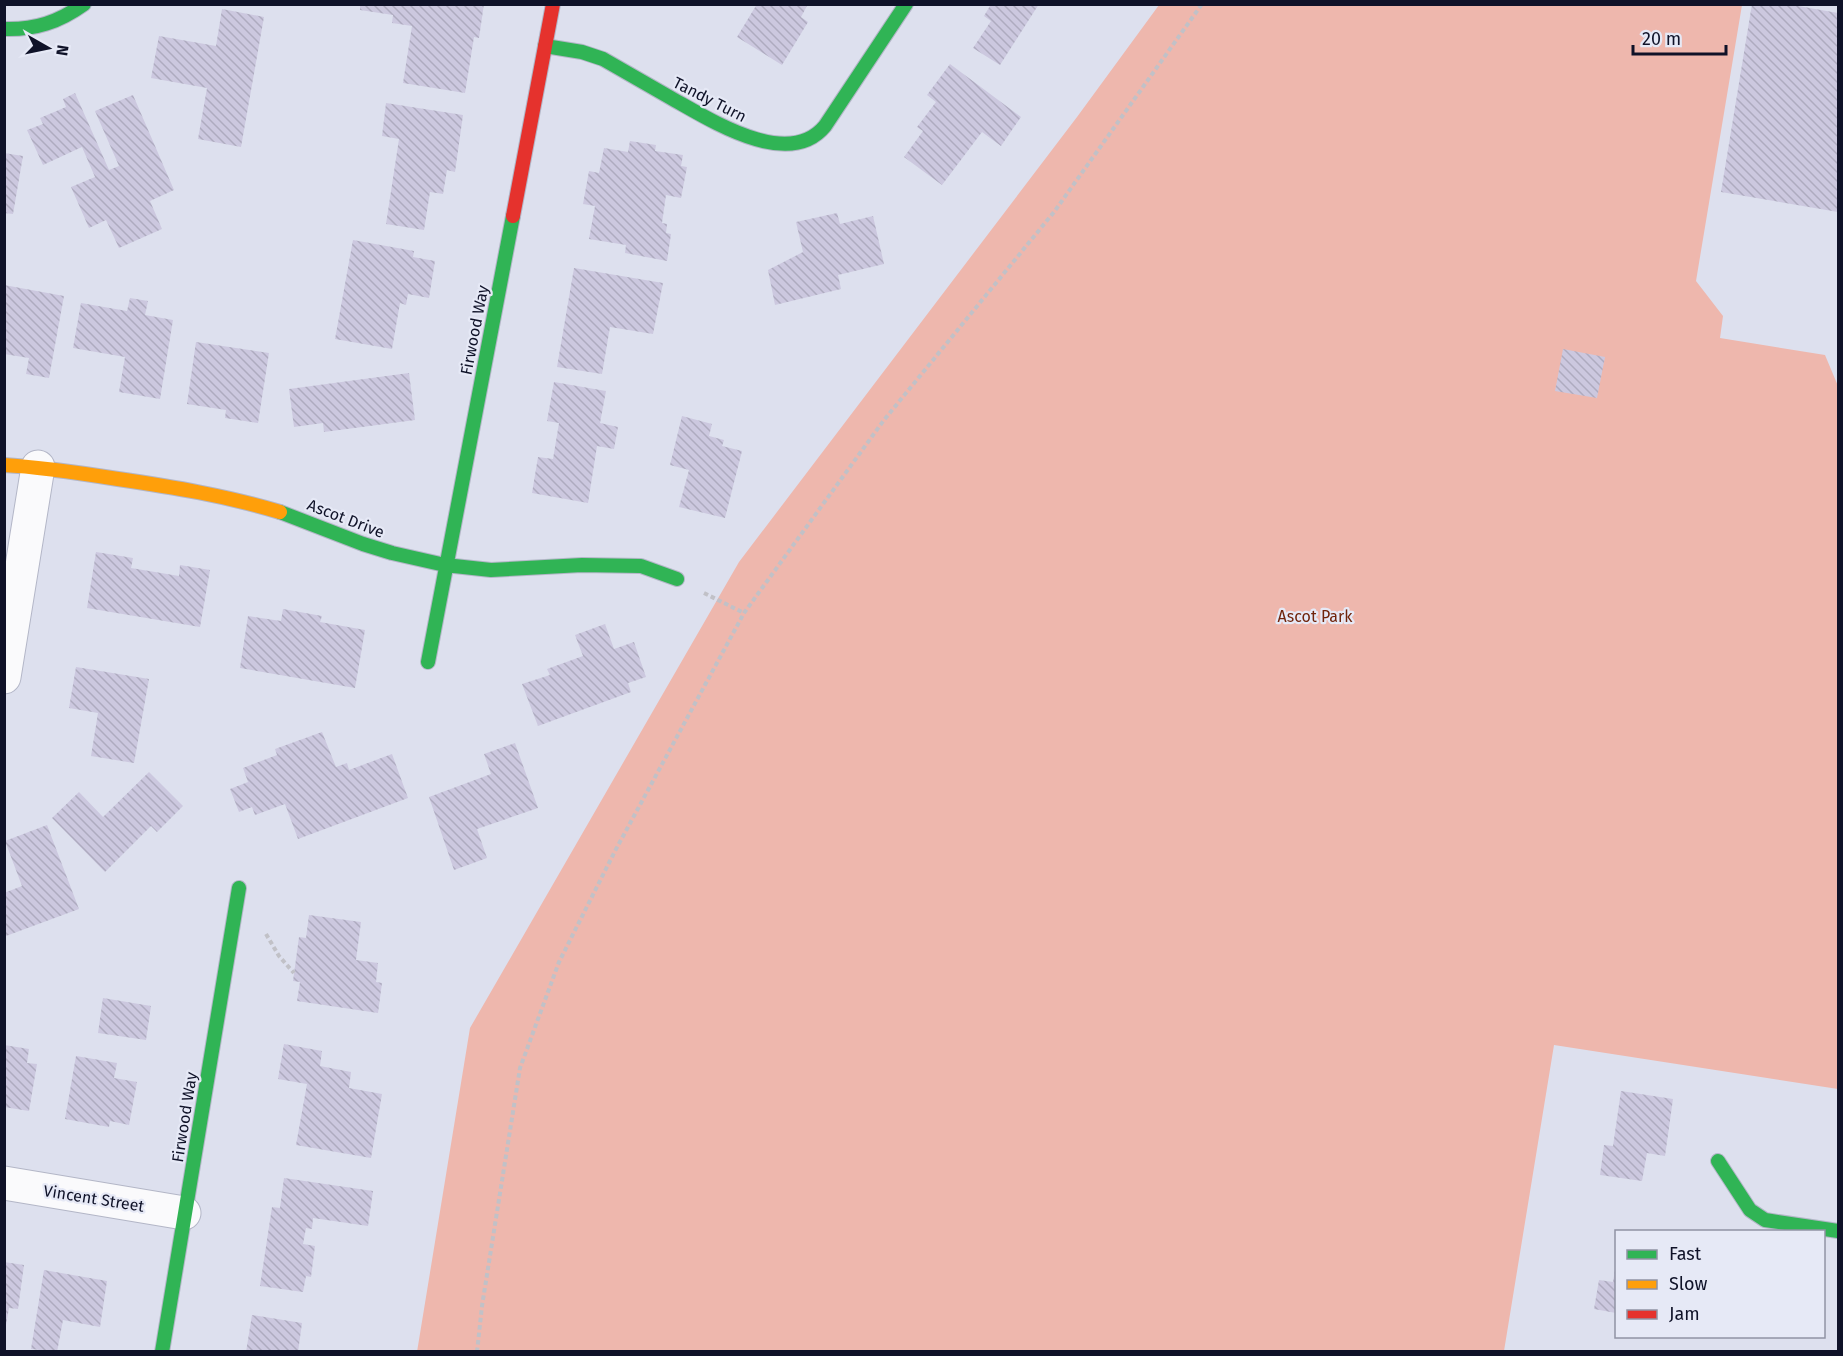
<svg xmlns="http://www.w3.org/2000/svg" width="1843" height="1356" font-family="'Fira Sans',sans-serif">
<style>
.green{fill:#eeb7ad}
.building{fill:url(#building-back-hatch)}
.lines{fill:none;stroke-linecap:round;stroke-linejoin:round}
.street-casing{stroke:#b3b6c7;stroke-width:35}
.fast-casing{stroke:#b3b6c7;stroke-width:16}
.slow-casing{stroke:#b3b6c7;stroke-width:16}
.jam-casing{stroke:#b3b6c7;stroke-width:16}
.path{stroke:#c1c1c7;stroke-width:4;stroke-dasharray:4.5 3;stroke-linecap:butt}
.street{stroke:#fafafc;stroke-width:33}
.fast{stroke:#30b455;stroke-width:14}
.slow{stroke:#ff9f0a;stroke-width:14}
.jam{stroke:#e5322d;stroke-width:14}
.labels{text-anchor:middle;stroke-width:4.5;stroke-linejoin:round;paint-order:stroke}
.street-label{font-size:16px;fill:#0f1228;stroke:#e6e9f6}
.park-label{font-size:16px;fill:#70240b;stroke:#e6e9f6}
</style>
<defs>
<pattern id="building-back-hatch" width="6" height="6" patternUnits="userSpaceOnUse" patternTransform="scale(1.5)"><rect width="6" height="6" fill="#ccc8df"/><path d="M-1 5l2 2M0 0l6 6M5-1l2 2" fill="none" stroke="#aeabbf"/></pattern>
</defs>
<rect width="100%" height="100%" fill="#dde0ee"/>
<path class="green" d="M1159,5H1742L1696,281L1723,316L1720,338L1825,355L1838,386V1089L1554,1045L1504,1351L417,1352L470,1028L739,562L1077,117Z"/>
<path class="building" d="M360,4H484L479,38L474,37L465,93L403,83L412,26L392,23L393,15L360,10Z
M757,4H808L801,17L808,22L782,65L737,37Z
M991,4H1039L1000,65L973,48L991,21L984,16Z
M1752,4H1787L1838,13V212L1721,192Z
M222,9L264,17L241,147L198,139L207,88L151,78L159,36L216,46Z
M950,64L1021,117L1001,146L982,132L942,185L904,157L923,131L917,127L936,102L927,95Z
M75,93L109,170L119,166L95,111L133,95L174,190L150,201L162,229L119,248L106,220L89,228L71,187L95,177L82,147L43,165L27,130L43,124L40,118L66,107L63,99Z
M386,103L463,115L455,172L447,170L443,194L430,192L424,230L386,224L399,139L382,136Z
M630,141L656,145L655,151L683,155L681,166L687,167L681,198L666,195L662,223L667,224L666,233L671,234L667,261L625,253L626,245L589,239L595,206L583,204L589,171L599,173L604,148L628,152Z
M4,153L23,156L13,214L4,213Z
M837,213L840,224L873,216L884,264L838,275L841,289L775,305L768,270L803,252L796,222Z
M353,240L414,251L413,257L435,261L429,298L408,294L406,305L400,303L392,349L335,339Z
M574,268L663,283L653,334L610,327L602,374L557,367Z
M4,285L64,296L49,378L26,374L29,358L4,354Z
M130,298L148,301L145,315L173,320L160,399L119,392L125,357L73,348L81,303L127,311Z
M196,342L269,353L258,423L225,418L226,410L187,404Z
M1563,349L1605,357L1597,398L1555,391Z
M409,373L415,420L324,432L323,423L294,427L289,389Z
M554,382L606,391L600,423L618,427L614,449L597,446L588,503L532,493L538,457L553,459L559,423L547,421Z
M682,416L712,424L709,436L724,440L722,446L742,451L725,518L679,507L689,470L670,465Z
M96,552L133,558L131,568L179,576L180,565L210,570L200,627L87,608Z
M283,609L322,616L320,622L365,630L355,688L240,668L248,616L281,621Z
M605,624L614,649L634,642L646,677L628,683L631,692L538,726L522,684L550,675L547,669L583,656L575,635Z
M76,667L149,679L134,763L91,756L98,713L69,708Z
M322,732L336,767L347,763L349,770L392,754L408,798L298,839L285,804L255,815L252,807L239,812L230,789L248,782L243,768L277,755L275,749Z
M515,743L538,808L477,829L487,858L454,870L429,797L491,774L484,754Z
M149,772L183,806L157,832L151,826L105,872L52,818L79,792L103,817Z
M47,825L79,909L6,936L4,931V893L22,886L5,841Z
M309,915L361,922L356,960L378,963L376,982L382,983L378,1013L297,1001L300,982L293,981L299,937L306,938Z
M103,998L151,1006L146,1040L98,1033Z
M284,1044L322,1051L320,1066L351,1072L349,1088L382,1094L371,1158L296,1145L307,1084L278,1079Z
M4,1045L29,1049L27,1063L37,1064L29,1111L4,1107Z
M76,1056L117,1063L114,1078L137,1082L129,1125L110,1121L109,1127L65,1119Z
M1621,1091L1673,1099L1665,1156L1647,1153L1642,1181L1600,1175L1604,1145L1613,1146Z
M284,1178L373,1191L368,1226L313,1218L312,1229L306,1228L303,1244L315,1246L311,1277L306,1276L303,1292L260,1286L272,1207L280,1208Z
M4,1262L24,1265L18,1309L9,1308L6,1325Z
M44,1270L107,1281L100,1327L63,1320L57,1352L31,1349Z
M1615,1270L1616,1313L1594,1309L1599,1280L1613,1282Z
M252,1315L302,1323L298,1352H246Z"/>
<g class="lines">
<defs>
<path id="street" d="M4,677L38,467
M4,1183L184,1213"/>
<path id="fast" d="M4,29C35,30 59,22 84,4
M545,46L582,52L603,59C626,72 648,85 671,98C709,119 788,171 825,126L906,4
M280,512L363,544L392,553L445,565L491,570L582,565L641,566L677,579
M428,662L513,216
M1718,1161L1750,1210L1765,1220L1838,1231
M162,1352L239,888"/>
<path id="slow" d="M4,465C42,467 80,473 118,479C173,487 227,496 280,512"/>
<path id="jam" d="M513,216L553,4"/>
</defs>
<use href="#street" class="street-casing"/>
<use href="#fast" class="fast-casing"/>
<use href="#slow" class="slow-casing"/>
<use href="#jam" class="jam-casing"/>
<path class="path" d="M704,593L744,613
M266,934L279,956L294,973
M477,1352L482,1306L520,1068L559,962L615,851L744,613L884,420L1054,212L1202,4"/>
<use href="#street" class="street"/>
<use href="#fast" class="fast"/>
<use href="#slow" class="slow"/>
<use href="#jam" class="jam"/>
</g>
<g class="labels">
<g class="street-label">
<text transform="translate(710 99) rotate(27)" y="6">Tandy Turn</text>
<text transform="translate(474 330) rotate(-79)" y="6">Firwood Way</text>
<text transform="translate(346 518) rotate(21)" y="6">Ascot Drive</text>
<text transform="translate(184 1117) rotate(-81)" y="6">Firwood Way</text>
<text transform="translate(94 1198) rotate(9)" y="6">Vincent Street</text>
</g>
<g class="park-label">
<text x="1315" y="622">Ascot Park</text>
</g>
</g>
<rect width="1843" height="1356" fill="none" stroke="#0f1228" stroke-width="12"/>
<rect x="1615" y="1230" width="210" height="108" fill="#e6e9f6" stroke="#9093a4" stroke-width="1.5"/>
<rect x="1627" y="1250" width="30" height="9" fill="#30b455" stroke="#9093a4" stroke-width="1.5"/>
<text x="1669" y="1260" font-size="18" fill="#0f1228">Fast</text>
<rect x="1627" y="1280" width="30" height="9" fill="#ff9f0a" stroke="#9093a4" stroke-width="1.5"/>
<text x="1669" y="1290" font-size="18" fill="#0f1228">Slow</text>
<rect x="1627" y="1310" width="30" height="9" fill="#e5322d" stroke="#9093a4" stroke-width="1.5"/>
<text x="1669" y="1320" font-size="18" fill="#0f1228">Jam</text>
<g transform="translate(48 48) rotate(99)" stroke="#e6e9f6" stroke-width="4.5" paint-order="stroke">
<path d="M0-4.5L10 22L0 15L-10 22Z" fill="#0f1228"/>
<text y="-9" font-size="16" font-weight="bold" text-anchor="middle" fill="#0f1228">N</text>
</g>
<path d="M1633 45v9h93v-9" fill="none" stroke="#0f1228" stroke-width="3"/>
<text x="1642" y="45" font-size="18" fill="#0f1228" stroke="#e6e9f6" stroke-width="4.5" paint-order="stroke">20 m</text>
</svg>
